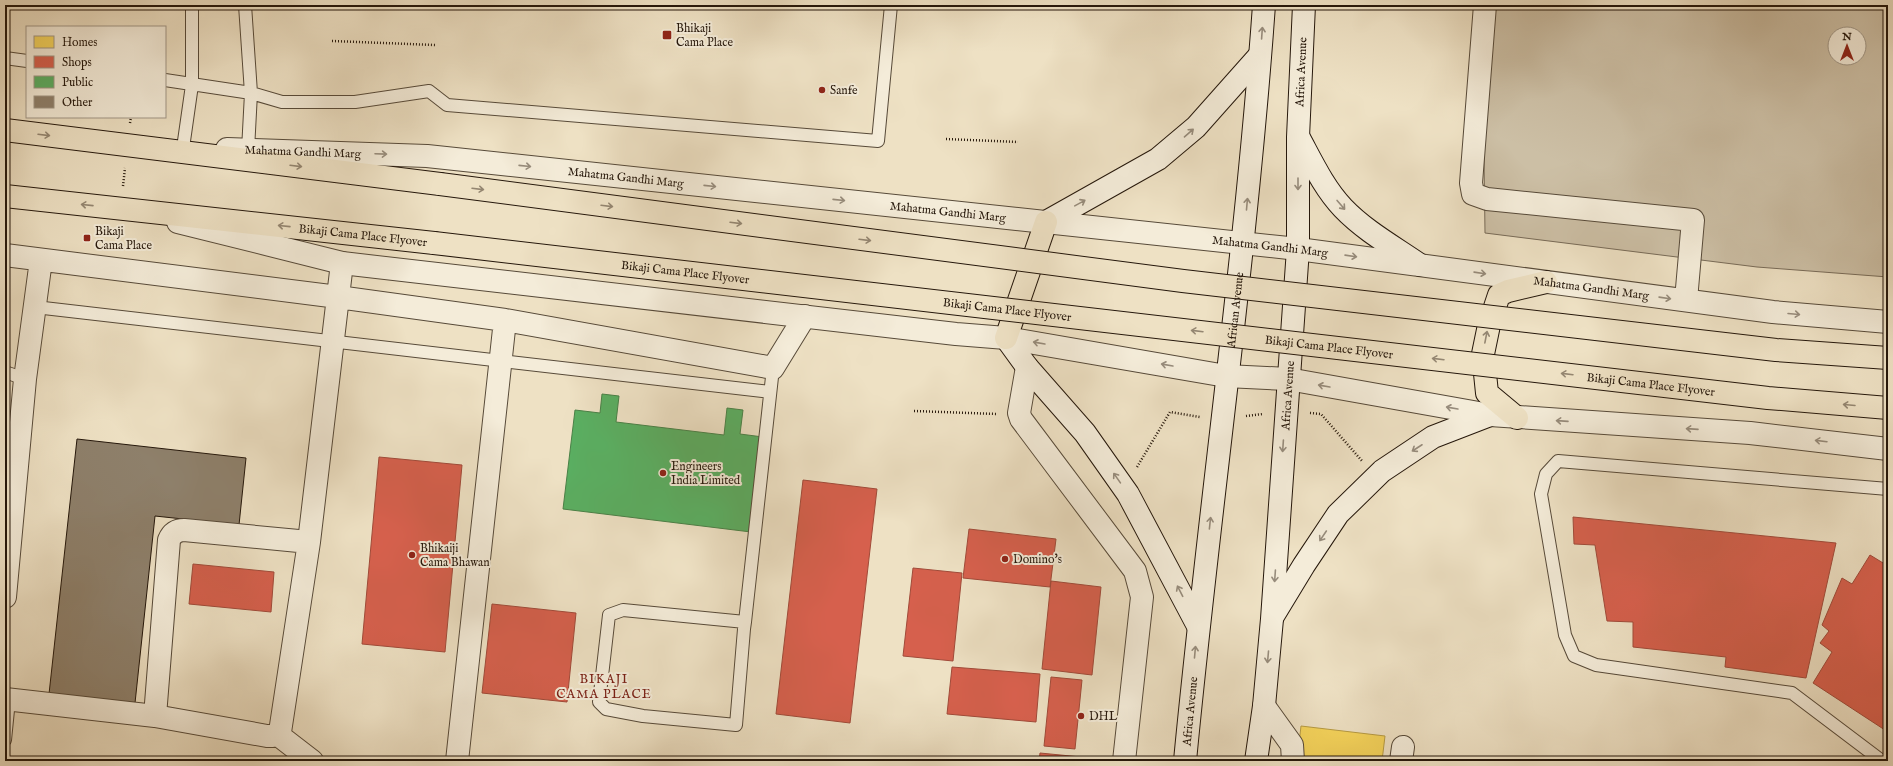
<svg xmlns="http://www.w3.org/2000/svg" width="1893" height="766" font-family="'IM FELL English',serif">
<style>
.green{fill:#ccbfa5;stroke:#786b58;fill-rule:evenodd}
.homes{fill:#f6d55c;stroke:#b79c44}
.shops{fill:#d6604d;stroke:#a14a39}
.public{fill:#5aae61;stroke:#4a8147}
.building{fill:#8e806b;stroke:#25170b}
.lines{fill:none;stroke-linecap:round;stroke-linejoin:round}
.service-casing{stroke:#574a39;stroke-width:14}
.minor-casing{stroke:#574a39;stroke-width:24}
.tertiary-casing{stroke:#574a39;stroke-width:24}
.secondary-casing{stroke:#25170b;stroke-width:24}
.primary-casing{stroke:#25170b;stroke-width:24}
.path{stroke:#25170b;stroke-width:2.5;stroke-dasharray:1 2;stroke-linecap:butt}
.service{stroke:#f4ecd9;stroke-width:12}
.minor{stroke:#f4ecd9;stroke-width:22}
.tertiary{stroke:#f4ecd9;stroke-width:22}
.secondary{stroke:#f4ecd9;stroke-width:22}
.primary{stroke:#eee1c4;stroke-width:22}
.primary-bridge-casing{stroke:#25170b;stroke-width:24;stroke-linecap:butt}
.primary-bridge{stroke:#eee1c4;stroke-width:22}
.oneway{stroke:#978c7c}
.oneway2{stroke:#948671}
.poi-dot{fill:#8f2418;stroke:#f4ecd9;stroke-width:1.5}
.labels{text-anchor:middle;stroke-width:4;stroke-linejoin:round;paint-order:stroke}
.poi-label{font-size:12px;fill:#25170b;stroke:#f4ecd9;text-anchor:start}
.street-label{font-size:12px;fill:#25170b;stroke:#f4ecd9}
.neighbourhood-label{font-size:13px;letter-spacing:1px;fill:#7a1f14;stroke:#f4ecd9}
</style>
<rect width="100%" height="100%" fill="#eee1c4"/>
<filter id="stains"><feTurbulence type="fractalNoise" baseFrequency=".005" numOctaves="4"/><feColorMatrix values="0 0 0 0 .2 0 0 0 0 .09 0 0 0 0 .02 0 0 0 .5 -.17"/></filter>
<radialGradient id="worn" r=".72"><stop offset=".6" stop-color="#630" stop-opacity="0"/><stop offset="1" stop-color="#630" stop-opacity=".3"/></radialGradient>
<path class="green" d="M1482,5H1888V277L1757,267L1485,233ZM1835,34H1859V58H1835Z"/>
<path class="homes" d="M1301,726L1385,736L1382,761H1297Z"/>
<path class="shops" d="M379,457L462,465L445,652L362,644Z
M803,480L877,489L850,723L776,714Z
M1573,517L1836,543L1806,678L1725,667L1726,657L1633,647V622L1607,621L1595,545L1574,544Z
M969,529L1056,539L1050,587L963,578Z
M1870,555L1888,566V732L1813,683L1832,652L1820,643L1829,631L1822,625L1842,578L1852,584Z
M193,564L274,572L271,612L189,604Z
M913,568L962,573L953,661L903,656Z
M1051,581L1101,587L1092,675L1042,669Z
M492,604L576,613L567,702L482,693Z
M952,667L1040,674L1036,722L947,714Z
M1051,677L1082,680L1075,749L1044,746Z
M1040,753L1091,758L1090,761H1039Z"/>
<path class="public" d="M602,394L619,396L616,422L724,435L727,408L743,410L740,434L763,437L751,532L563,509L575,410L600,413Z"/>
<path class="building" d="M77,439L246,458L239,525L155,516L135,703L49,694Z"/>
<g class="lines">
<defs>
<path id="service" d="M245,5L251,93L282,102H355L429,91L447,105L878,141L891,5
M5,58L27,61
M165,80L251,93L248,150
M183,148L192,85V5
M35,307L770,392
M5,372L25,379
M745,622L623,610L609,615L599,702L606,709L643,716L736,725L744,629L745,622L773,368
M5,740L9,700
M1882,761L1792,693L1596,665L1574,656L1565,635L1541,494L1546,474L1558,461L1888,489"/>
<path id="minor" d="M1485,5L1471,183L1473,194L1487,199L1693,220L1686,300
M5,255L338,297L505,320L773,368L805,316
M1027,367L1019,413L1021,419L1135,571L1142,597L1124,761
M5,597L25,379L41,260
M5,699L155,716L267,736H273L280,732L309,542L342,263
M1264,706L1292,745L1293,761
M155,716L169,540C172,533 177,530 184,530L309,542
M277,734L312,761
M457,761L505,320
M1401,761L1403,747"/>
<g id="tertiary">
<path id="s1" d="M227,149L427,156L1298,249L1773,312L1888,322"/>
<path d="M178,222L342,263L956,334L1006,338L1226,376L1288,379L1490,415L1750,433L1888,449"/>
</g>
<g id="secondary">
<path d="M1299,138C1312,162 1324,188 1343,208C1365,231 1394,247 1420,265"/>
<path d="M1046,222L1158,159L1196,127L1260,55"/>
<path d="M1006,338L1027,367L1085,433L1128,494L1198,626"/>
<path d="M1273,616L1304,565L1338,514L1382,471L1433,437L1490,415"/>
<path id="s2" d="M1185,761C1209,509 1246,258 1264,5"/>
<path id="s3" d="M1256,761L1264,706L1272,619L1298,249V137L1304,5"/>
</g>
<g id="primary">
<path d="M5,130L440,184"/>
<path id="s4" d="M5,196L434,243"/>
<path d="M1006,338L1046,222"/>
<path d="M1517,418L1487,393L1483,354L1489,325L1499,295L1508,291L1546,282"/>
</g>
</defs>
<use href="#service" class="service-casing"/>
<use href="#minor" class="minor-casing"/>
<use href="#tertiary" class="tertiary-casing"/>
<use href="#secondary" class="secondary-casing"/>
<use href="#primary" class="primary-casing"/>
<path class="path" d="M332,41L435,45
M130,123L131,117
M946,139L1018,142
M123,186L125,168
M116,246L118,231
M914,411L997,414
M1310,413L1321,414L1362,461
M1246,416L1263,414
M1137,467L1170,412L1200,417"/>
<use href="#service" class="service"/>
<use href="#minor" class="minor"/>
<use href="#tertiary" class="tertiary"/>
<use href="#secondary" class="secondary"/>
<use href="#primary" class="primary"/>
<defs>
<g id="primary-bridge">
<path d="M440,184L1183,281L1776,350L1888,358"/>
<path id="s5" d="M434,243L1768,398L1888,408"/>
</g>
</defs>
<use href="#primary-bridge" class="primary-bridge-casing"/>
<use href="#primary-bridge" class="primary-bridge"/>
</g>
<defs><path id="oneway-shaft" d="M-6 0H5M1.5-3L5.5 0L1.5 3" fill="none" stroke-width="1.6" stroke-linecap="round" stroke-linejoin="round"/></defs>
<g class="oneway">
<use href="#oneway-shaft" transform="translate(1262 33) rotate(-86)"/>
<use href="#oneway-shaft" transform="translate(1189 133) rotate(-41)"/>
<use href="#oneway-shaft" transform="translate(381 154) rotate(2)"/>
<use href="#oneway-shaft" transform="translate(525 166) rotate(6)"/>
<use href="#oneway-shaft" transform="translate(1298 184) rotate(90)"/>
<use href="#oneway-shaft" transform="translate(710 186) rotate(6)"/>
<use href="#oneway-shaft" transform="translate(839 200) rotate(6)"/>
<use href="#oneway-shaft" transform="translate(1080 203) rotate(-29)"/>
<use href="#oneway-shaft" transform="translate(1247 204) rotate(-85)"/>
<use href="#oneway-shaft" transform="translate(1341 205) rotate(49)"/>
<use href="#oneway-shaft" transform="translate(1351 256) rotate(8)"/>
<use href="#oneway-shaft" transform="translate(1480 273) rotate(8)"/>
<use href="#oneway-shaft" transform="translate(1665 298) rotate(8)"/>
<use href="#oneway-shaft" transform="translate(1794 314) rotate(5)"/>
<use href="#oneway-shaft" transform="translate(1039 343) rotate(-170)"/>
<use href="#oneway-shaft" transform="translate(1167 365) rotate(-170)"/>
<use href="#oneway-shaft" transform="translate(1324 386) rotate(-170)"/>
<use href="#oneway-shaft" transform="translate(1452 408) rotate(-170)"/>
<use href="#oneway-shaft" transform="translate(1562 421) rotate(-176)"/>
<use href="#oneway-shaft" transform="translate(1692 429) rotate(-176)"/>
<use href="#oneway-shaft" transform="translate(1821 441) rotate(-173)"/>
<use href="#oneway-shaft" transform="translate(1283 446) rotate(94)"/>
<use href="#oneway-shaft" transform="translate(1417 448) rotate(147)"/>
<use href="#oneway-shaft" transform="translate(1117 478) rotate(-125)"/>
<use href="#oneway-shaft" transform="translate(1210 523) rotate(-84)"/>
<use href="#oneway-shaft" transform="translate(1323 536) rotate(124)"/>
<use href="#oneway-shaft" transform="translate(1275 576) rotate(94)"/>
<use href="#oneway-shaft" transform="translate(1180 591) rotate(-117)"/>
<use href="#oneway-shaft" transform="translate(1195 652) rotate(-85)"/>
<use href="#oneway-shaft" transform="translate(1268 657) rotate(95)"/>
</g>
<g class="oneway2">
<use href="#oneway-shaft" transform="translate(44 135) rotate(7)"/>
<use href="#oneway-shaft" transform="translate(296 166) rotate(7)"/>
<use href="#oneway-shaft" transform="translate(478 189) rotate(7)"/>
<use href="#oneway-shaft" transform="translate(87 205) rotate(-174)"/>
<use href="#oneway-shaft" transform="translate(607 206) rotate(7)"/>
<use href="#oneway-shaft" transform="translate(736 223) rotate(7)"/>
<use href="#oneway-shaft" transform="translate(284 226) rotate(-174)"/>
<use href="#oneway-shaft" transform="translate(865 240) rotate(7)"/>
<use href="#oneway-shaft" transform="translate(1197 331) rotate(-173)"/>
<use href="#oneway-shaft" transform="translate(1486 337) rotate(-79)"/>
<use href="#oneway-shaft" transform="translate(1438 359) rotate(-173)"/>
<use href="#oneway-shaft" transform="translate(1567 374) rotate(-173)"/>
<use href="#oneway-shaft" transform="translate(1849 405) rotate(-175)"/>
</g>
<g class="poi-dot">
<rect x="662" y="30" width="10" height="10" rx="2"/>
<circle cx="822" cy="90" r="4"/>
<rect x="83" y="234" width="8" height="8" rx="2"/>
<circle cx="663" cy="473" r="4"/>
<circle cx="412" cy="555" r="4"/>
<circle cx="1005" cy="559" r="4"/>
<circle cx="1081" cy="716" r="4"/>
</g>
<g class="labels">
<g class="poi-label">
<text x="676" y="32">Bhikaji<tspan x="676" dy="14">Cama Place</tspan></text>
<text x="830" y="94">Sanfe</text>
<text x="95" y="235">Bikaji<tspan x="95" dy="14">Cama Place</tspan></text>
<text x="671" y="470">Engineers<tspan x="671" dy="14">India Limited</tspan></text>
<text x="420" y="552">Bhikaiji<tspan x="420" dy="14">Cama Bhawan</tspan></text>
<text x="1013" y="563">Domino's</text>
<text x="1089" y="720">DHL</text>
</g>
<g class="street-label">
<text dy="4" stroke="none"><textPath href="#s3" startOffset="691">Africa Avenue</textPath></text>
<text dy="4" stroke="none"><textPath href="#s1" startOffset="76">Mahatma Gandhi Marg</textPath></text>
<text dy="4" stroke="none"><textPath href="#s1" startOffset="400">Mahatma Gandhi Marg</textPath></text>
<text dy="4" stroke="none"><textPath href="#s1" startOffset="724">Mahatma Gandhi Marg</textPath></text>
<text dy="4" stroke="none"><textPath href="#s4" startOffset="360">Bikaji Cama Place Flyover</textPath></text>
<text dy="4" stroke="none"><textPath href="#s1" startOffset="1048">Mahatma Gandhi Marg</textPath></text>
<text dy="4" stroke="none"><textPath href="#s5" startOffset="253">Bikaji Cama Place Flyover</textPath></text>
<text dy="4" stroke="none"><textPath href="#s1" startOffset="1372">Mahatma Gandhi Marg</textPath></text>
<text dy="4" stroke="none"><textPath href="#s5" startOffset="577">Bikaji Cama Place Flyover</textPath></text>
<text dy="4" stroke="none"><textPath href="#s2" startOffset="454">African Avenue</textPath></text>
<text dy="4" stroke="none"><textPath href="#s5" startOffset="901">Bikaji Cama Place Flyover</textPath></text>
<text dy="4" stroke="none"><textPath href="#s5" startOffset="1225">Bikaji Cama Place Flyover</textPath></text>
<text dy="4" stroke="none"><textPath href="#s3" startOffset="367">Africa Avenue</textPath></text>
<text dy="4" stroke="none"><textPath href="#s2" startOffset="50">Africa Avenue</textPath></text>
</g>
<g class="neighbourhood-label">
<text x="604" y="683">BIKAJI<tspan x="604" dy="15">CAMA PLACE</tspan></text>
</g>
</g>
<rect width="1893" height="766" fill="none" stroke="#eee1c4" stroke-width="20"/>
<rect x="6" y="6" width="1881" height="754" fill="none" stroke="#25170b" stroke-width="2"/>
<rect x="10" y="10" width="1873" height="746" fill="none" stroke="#25170b"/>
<rect x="26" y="26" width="140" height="92" fill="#f4ecd9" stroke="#a19787"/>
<rect x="34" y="36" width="20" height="12" fill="#f6d55c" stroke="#a19787"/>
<text x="62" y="46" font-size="12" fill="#25170b">Homes</text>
<rect x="34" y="56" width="20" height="12" fill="#d6604d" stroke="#a19787"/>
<text x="62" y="66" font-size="12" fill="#25170b">Shops</text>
<rect x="34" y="76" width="20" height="12" fill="#5aae61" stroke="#a19787"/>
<text x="62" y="86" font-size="12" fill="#25170b">Public</text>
<rect x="34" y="96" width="20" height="12" fill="#8e806b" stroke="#a19787"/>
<text x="62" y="106" font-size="12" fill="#25170b">Other</text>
<g transform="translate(1847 46)"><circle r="19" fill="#f4ecd9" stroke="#a19787"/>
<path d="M0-3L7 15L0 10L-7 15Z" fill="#8f2418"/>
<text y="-6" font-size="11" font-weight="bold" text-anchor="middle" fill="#25170b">N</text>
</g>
<rect width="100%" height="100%" filter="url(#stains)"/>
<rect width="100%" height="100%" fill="url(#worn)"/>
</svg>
